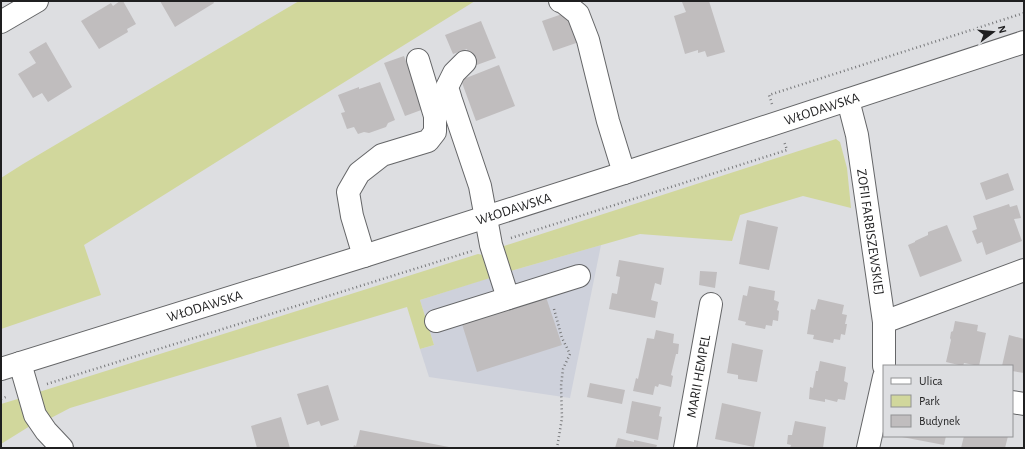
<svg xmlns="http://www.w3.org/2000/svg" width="1025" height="449" font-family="'Alegreya Sans',sans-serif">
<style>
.built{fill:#ced1db}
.green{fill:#d1d79c}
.building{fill:#c0bdbe}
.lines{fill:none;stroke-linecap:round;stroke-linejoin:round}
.minor-casing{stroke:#656668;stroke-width:24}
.major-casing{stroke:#656668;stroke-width:24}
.path{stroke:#77787a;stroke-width:2.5;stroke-dasharray:1 3;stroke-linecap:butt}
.minor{stroke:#fff;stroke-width:22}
.major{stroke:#fff;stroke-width:22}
.labels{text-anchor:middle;stroke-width:3;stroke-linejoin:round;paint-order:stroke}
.street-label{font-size:14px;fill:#1f1f20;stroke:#dddee1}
</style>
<rect width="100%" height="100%" fill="#dddee1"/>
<path class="built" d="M601,245L570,398L429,377L420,349L434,345L420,300L507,272Z"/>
<path class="green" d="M299,1H475L277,124L84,245L101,295L1,329V178L23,164Z
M836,139L840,142L847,168L851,208L803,196L740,215L732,241L640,234L507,272L501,247Z
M478,254L483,255L490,278L420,300L434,345L420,349L407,307L70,408L49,419L45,414L39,392Z
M21,398L30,426L1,444V404Z"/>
<path class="building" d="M120,1H123L136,24L127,29L128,32L99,49L81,21L111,3L113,6Z
M160,1H213L214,3L175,27Z
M687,1H709L725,52L707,57L705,51L698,53V50L685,54L674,16L686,12L682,2Z
M571,11L582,41L553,51L542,21Z
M481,21L496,58L474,66L467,49L453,54L445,35Z
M46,42L72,87L48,102L42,93L33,98L18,74L36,63L29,52Z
M404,56L424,109L405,116L384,63Z
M499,65L515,106L476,121L461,80Z
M380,82L395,120L388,123L386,127L369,133L364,132L358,134L354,127L347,129L341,113L345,112L338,95L359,87V89Z
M1008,173L1014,190L986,200L980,183Z
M1009,204L1010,207L1017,205L1021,218L1014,219L1022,241L986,255L982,242L977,244L972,231L977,229L973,216Z
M747,220L778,227L769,270L739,264Z
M947,225L962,261L920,277L908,245L915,242V241L928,235V232Z
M619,260L664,268L661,285L655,283L651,300L658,302L655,318L609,309L612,293L617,294L620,277L616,276Z
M700,271L717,272L715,288L699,285Z
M749,286L775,291L774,300L779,302L777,310L779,311L778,321L773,320L772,326L766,325L765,329L745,325L746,322L738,320L743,295L747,296Z
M546,297L562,345L477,372L462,324Z
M818,299L844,305L842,314L847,315L845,324H847L845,335L841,334L840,340L834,339L833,343L813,339L814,335L807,334L811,309L815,310Z
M955,321L978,325L977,331L986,333L979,366L964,363L963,366L946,362L951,340L950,338L951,332L953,331Z
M656,330L674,334L673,343L679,344L678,354H676L671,375L673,376L671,387L659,384L658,387L655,386L653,395L633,391L636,378L638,379L647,338L654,339Z
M1009,335L1024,339V373L1012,371V366H1002Z
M732,343L763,350L757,382L738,379V375L727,373Z
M820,361L846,367L844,381L848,383L845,400L838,399L837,402L825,399V402L809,399L810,387L813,388L816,371H818Z
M590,383L625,390L622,404L587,397Z
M328,385L339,420L321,426L319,421L307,425L297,394Z
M632,401L661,407L659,416L662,417L658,440L626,433Z
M722,403L761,412L754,447L715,439Z
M281,417L290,448H257L251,426Z
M795,421L826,427L823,448H790L791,445L787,444L788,435H792Z
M360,430L449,447V448H353L354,445L356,446Z
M902,436H946L944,445L902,437Z
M964,436H1008L1005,448H961Z
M618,438L634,442V440L657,445L656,448H615Z"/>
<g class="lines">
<defs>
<g id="minor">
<path d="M560,1L563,2L578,14L588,40L608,121L624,173"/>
<path d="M1,22L37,1"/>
<path d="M465,62L454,73L447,87L451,100L480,186L491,245L508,298"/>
<path id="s1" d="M848,100L857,135L884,322V366"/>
<path d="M364,256L352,216L348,192L359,173L382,155L428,141L435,132V116L418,60"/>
<path d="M436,321L579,276"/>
<path d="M884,322L1024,270"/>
<path d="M20,363L35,415L46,431L62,448"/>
<path d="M1012,402L1024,404"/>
<path id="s2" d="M685,448L711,304"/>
<path d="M868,448L884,377"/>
</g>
<g id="major">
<path id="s3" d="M1,369L364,256L624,173L1024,42"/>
</g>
</defs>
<use href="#minor" class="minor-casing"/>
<use href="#major" class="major-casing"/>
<path class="path" d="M772,104L769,95L1024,13
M511,238L787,150L784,141
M554,309L562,338L570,354L563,369L561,386L562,418L557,448
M47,384L472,251
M1,399L8,396"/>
<use href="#minor" class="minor"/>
<use href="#major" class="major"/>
</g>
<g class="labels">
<g class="street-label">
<text dy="5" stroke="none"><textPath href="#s3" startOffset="861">WŁODAWSKA</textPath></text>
<text dy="5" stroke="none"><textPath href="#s3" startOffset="537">WŁODAWSKA</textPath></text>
<text dy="5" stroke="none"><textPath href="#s1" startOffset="134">ZOFII FARBISZEWSKIEJ</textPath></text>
<text dy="5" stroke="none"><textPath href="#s3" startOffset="213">WŁODAWSKA</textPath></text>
<text dy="5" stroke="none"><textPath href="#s2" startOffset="73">MARII HEMPEL</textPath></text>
</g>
</g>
<rect width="1025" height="449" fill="none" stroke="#1f1f20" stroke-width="4"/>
<rect x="883" y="365" width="130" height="72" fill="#dddee1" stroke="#919294"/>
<rect x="891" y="378" width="20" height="6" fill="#ffffff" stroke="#919294"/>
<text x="919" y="385" font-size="12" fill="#1f1f20">Ulica</text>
<rect x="891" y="395" width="20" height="12" fill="#d1d79c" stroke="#919294"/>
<text x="919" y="405" font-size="12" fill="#1f1f20">Park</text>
<rect x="891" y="415" width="20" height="12" fill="#c0bdbe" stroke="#919294"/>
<text x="919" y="425" font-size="12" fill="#1f1f20">Budynek</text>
<g transform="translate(993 32) rotate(74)" stroke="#dddee1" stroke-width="3" paint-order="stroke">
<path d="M0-3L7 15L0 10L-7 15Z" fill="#1f1f20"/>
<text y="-6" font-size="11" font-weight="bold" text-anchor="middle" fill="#1f1f20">N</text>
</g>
</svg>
